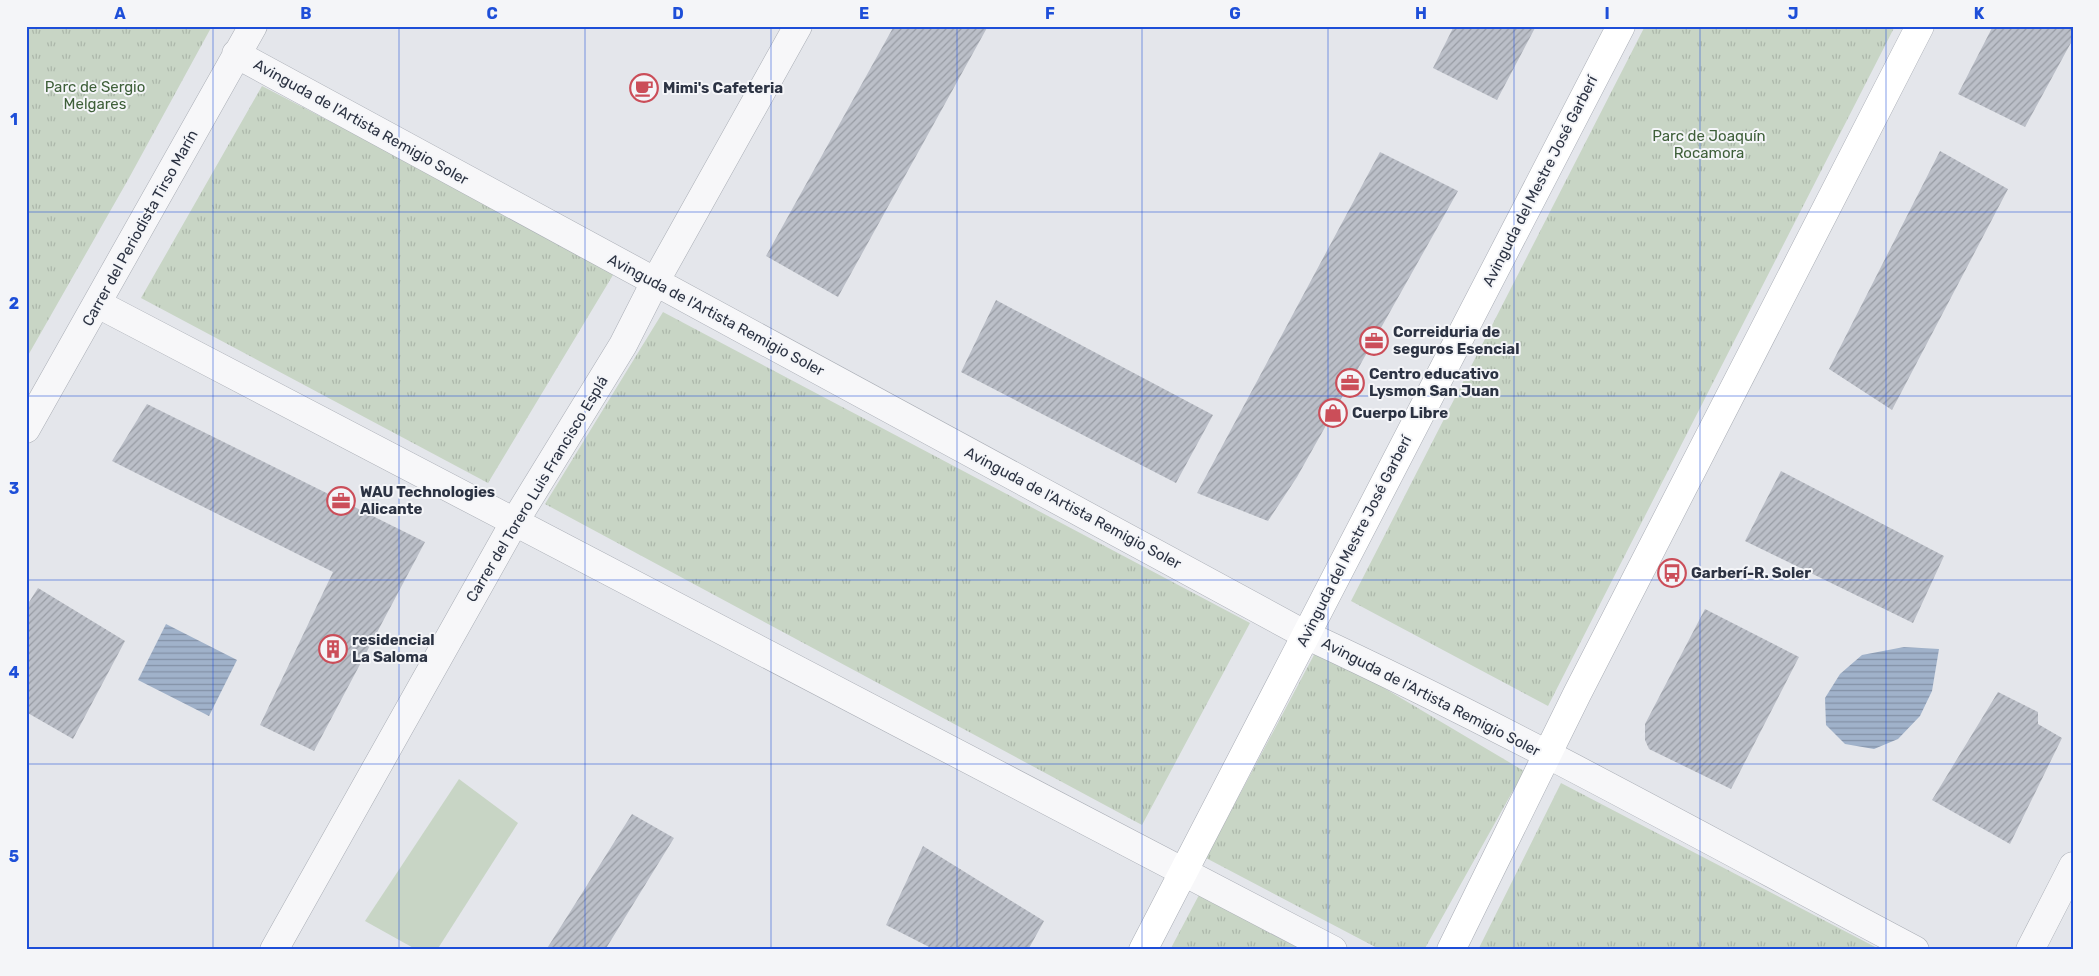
<svg xmlns="http://www.w3.org/2000/svg" width="2099" height="976" font-family="Rubik,sans-serif">
<style>
.grass{fill:url(#grass-tufts)}
.pitch{fill:#c8d5c5}
.water{fill:url(#water-rules)}
.building{fill:url(#building-hatch)}
.lines{fill:none;stroke-linecap:round;stroke-linejoin:round}
.street-casing{stroke:#a9adb5;stroke-width:29}
.secondary-casing{stroke:#a9adb5;stroke-width:29}
.street{stroke:#f7f7f9;stroke-width:28}
.secondary{stroke:#fff;stroke-width:28}
.grid{fill:none;stroke:#1d4ed8;stroke-width:1;stroke-opacity:0.55}
.labels{text-anchor:middle;stroke-width:4;stroke-linejoin:round;paint-order:stroke}
.park-label{font-size:15px;fill:#3e5f39;stroke:#f4f5f8}
.poi-label{font-size:15px;font-weight:bold;fill:#2c3343;stroke:#f4f5f8;text-anchor:start}
.street-label{font-size:15px;fill:#2c3343;stroke:#f4f5f8}
.neatline{fill:none;stroke:#1d4ed8;stroke-width:2}
.grid-label{font-size:16px;text-anchor:middle;font-weight:bold;fill:#1d4ed8}
</style>
<defs>
<pattern id="grass-tufts" width="24" height="20" patternUnits="userSpaceOnUse" patternTransform="scale(1.25)"><rect width="24" height="20" fill="#c8d5c5"/><path d="M3 7l-1-3M5 7V3M7 7l1-3M15 17l-1-3M17 17v-4M19 17l1-3" fill="none" stroke="#acb7aa"/></pattern>
<pattern id="water-rules" width="6" height="5" patternUnits="userSpaceOnUse" patternTransform="scale(1.25)"><rect width="6" height="5" fill="#a0b2ca"/><path d="M0 2.5h6" fill="none" stroke="#8391a6"/></pattern>
<pattern id="building-hatch" width="6" height="6" patternUnits="userSpaceOnUse" patternTransform="scale(1.25)"><rect width="6" height="6" fill="#bbbfc8"/><path d="M-1 1l2-2M0 6l6-6M5 7l2-2" fill="none" stroke="#989ca4"/></pattern>
</defs>
<rect width="100%" height="100%" fill="#e4e6eb"/>
<path class="grass" d="M26,26H212L129,178L26,359Z
M1645,26H1895L1548,706L1351,601Z
M262,86L616,270L488,483L141,298Z
M663,312L1250,623L1142,825L545,504Z
M1315,653L1362,675L1524,771L1424,950H1381L1206,858Z
M1561,783L1881,950H1478Z
M1199,895L1302,950H1170Z"/>
<path class="pitch" d="M459,779L518,823L437,950H417L365,921Z"/>
<path class="water" d="M166,624L237,660L209,716L138,680Z
M1904,647L1939,649L1932,691L1920,716L1898,739L1874,749L1845,744L1826,725L1825,698L1840,674L1862,655Z"/>
<path class="building" d="M894,26H988L838,297L766,256Z
M1454,26H1536L1497,100L1433,68Z
M1993,26H2073V39L2025,127L1958,94Z
M1940,151L2008,189L1892,410L1829,369Z
M1380,152L1458,191L1297,477L1268,521L1197,493Z
M996,300L1213,415L1176,483L961,372Z
M147,404L425,542L314,751L260,725L333,572L112,461Z
M1781,471L1944,556L1913,623L1745,541Z
M38,588L125,641L73,739L26,712V607Z
M1705,609L1799,657L1731,789L1649,749L1645,740V724Z
M1998,692L2038,712V724L2062,738L2010,844L1932,800Z
M632,814L674,838L605,950H546Z
M923,846L1044,921L1028,950H935L886,925Z"/>
<g class="lines">
<defs>
<path id="street" d="M236,54L1306,635C1513,731 1713,843 1915,950
M98,304L1333,950
M26,429L253,26
M274,950L515,521L623,345L655,282L798,26
M2030,950L2073,866"/>
<path id="secondary" d="M1143,950L1621,26
M1451,950L1577,694L1920,26"/>
</defs>
<use href="#street" class="street-casing"/>
<use href="#secondary" class="secondary-casing"/>
<use href="#street" class="street"/>
<use href="#secondary" class="secondary"/>
</g>
<path class="grid" d="M213,26V950M399,26V950M585,26V950M771,26V950M957,26V950M1142,26V950M1328,26V950M1514,26V950M1700,26V950M1886,26V950M26,212H2073M26,396H2073M26,580H2073M26,764H2073"/>
<defs>
<symbol id="cafe-ring" viewBox="-11 -11 22 22"><circle r="9.5" fill="#f4f5f8" stroke="#cb4e59" stroke-width="1.5"/><path d="M-5.5-4.5H6V0H3Q3 3.5 0 3.5H-2.5Q-5.5 3.5-5.5 0ZM3-3.2v2h1.7v-2ZM-6 4.5H4V6H-6Z" fill="#cb4e59"/></symbol>
<symbol id="office-ring" viewBox="-11 -11 22 22"><circle r="9.5" fill="#f4f5f8" stroke="#cb4e59" stroke-width="1.5"/><path d="M-6-3h4V-5.5h4V-3h4V5H-6ZM-1-4.5V-3h2v-1.5ZM-6 0V1H6V0Z" fill="#cb4e59"/></symbol>
<symbol id="shop-ring" viewBox="-11 -11 22 22"><circle r="9.5" fill="#f4f5f8" stroke="#cb4e59" stroke-width="1.5"/><path d="M-5-2.5h2.3a2.7 3.5 0 0 1 5.4 0H5L5.5 6h-11ZM-1.5-2.5h3a1.5 2.3 0 0 0-3 0Z" fill="#cb4e59"/></symbol>
<symbol id="bus-ring" viewBox="-11 -11 22 22"><circle r="9.5" fill="#f4f5f8" stroke="#cb4e59" stroke-width="1.5"/><path d="M-5-6H5V4H4V6H2V4H-2V6H-4V4H-5ZM-3.5-4V0h7V-4ZM-3.5 1.2v1.5H-2V1.2ZM2 1.2v1.5H3.5V1.2Z" fill="#cb4e59"/></symbol>
<symbol id="building-ring" viewBox="-11 -11 22 22"><circle r="9.5" fill="#f4f5f8" stroke="#cb4e59" stroke-width="1.5"/><path d="M-4-6H4V6H1V3H-1V6H-4ZM-2.5-4.3h1.7v1.8h-1.7ZM.8-4.3h1.7v1.8H.8ZM-2.5-1h1.7V.8h-1.7ZM.8-1h1.7V.8H.8Z" fill="#cb4e59"/></symbol>
</defs>
<g fill-rule="evenodd">
<use href="#cafe-ring" x="628" y="72" width="32" height="32"/>
<use href="#office-ring" x="1358" y="325" width="32" height="32"/>
<use href="#office-ring" x="1334" y="367" width="32" height="32"/>
<use href="#shop-ring" x="1317" y="397" width="32" height="32"/>
<use href="#office-ring" x="325" y="485" width="32" height="32"/>
<use href="#bus-ring" x="1656" y="557" width="32" height="32"/>
<use href="#building-ring" x="317" y="633" width="32" height="32"/>
</g>
<g class="labels">
<g class="park-label">
<text x="95" y="92">Parc de Sergio<tspan x="95" dy="17">Melgares</tspan></text>
<text x="1709" y="141">Parc de Joaquín<tspan x="1709" dy="17">Rocamora</tspan></text>
</g>
<g class="poi-label">
<text x="663" y="93">Mimi's Cafeteria</text>
<text x="1393" y="337">Correiduria de<tspan x="1393" dy="17">seguros Esencial</tspan></text>
<text x="1369" y="379">Centro educativo<tspan x="1369" dy="17">Lysmon San Juan</tspan></text>
<text x="1352" y="418">Cuerpo Libre</text>
<text x="360" y="497">WAU Technologies<tspan x="360" dy="17">Alicante</tspan></text>
<text x="1691" y="578">Garberí-R. Soler</text>
<text x="352" y="645">residencial<tspan x="352" dy="17">La Saloma</tspan></text>
</g>
<g class="street-label">
<text transform="translate(361 122) rotate(29)" y="5">Avinguda de l'Artista Remigio Soler</text>
<text transform="translate(1540 181) rotate(-63)" y="5">Avinguda del Mestre José Garberí</text>
<text transform="translate(140 228) rotate(-61)" y="5">Carrer del Periodista Tirso Marín</text>
<text transform="translate(716 315) rotate(28)" y="5">Avinguda de l'Artista Remigio Soler</text>
<text transform="translate(537 489) rotate(-59)" y="5">Carrer del Torero Luis Francisco Esplá</text>
<text transform="translate(1073 508) rotate(28)" y="5">Avinguda de l'Artista Remigio Soler</text>
<text transform="translate(1354 541) rotate(-63)" y="5">Avinguda del Mestre José Garberí</text>
<text transform="translate(1431 697) rotate(27)" y="5">Avinguda de l'Artista Remigio Soler</text>
</g>
</g>
<rect width="2099" height="976" fill="none" stroke="#f4f5f8" stroke-width="55"/>
<rect x="28" y="28" width="2044" height="920" class="neatline"/>
<g class="grid-label">
<text x="120" y="19">A</text>
<text x="306" y="19">B</text>
<text x="492" y="19">C</text>
<text x="678" y="19">D</text>
<text x="864" y="19">E</text>
<text x="1050" y="19">F</text>
<text x="1235" y="19">G</text>
<text x="1421" y="19">H</text>
<text x="1607" y="19">I</text>
<text x="1793" y="19">J</text>
<text x="1979" y="19">K</text>
<text x="14" y="125">1</text>
<text x="14" y="309">2</text>
<text x="14" y="494">3</text>
<text x="14" y="678">4</text>
<text x="14" y="862">5</text>
</g>
</svg>
